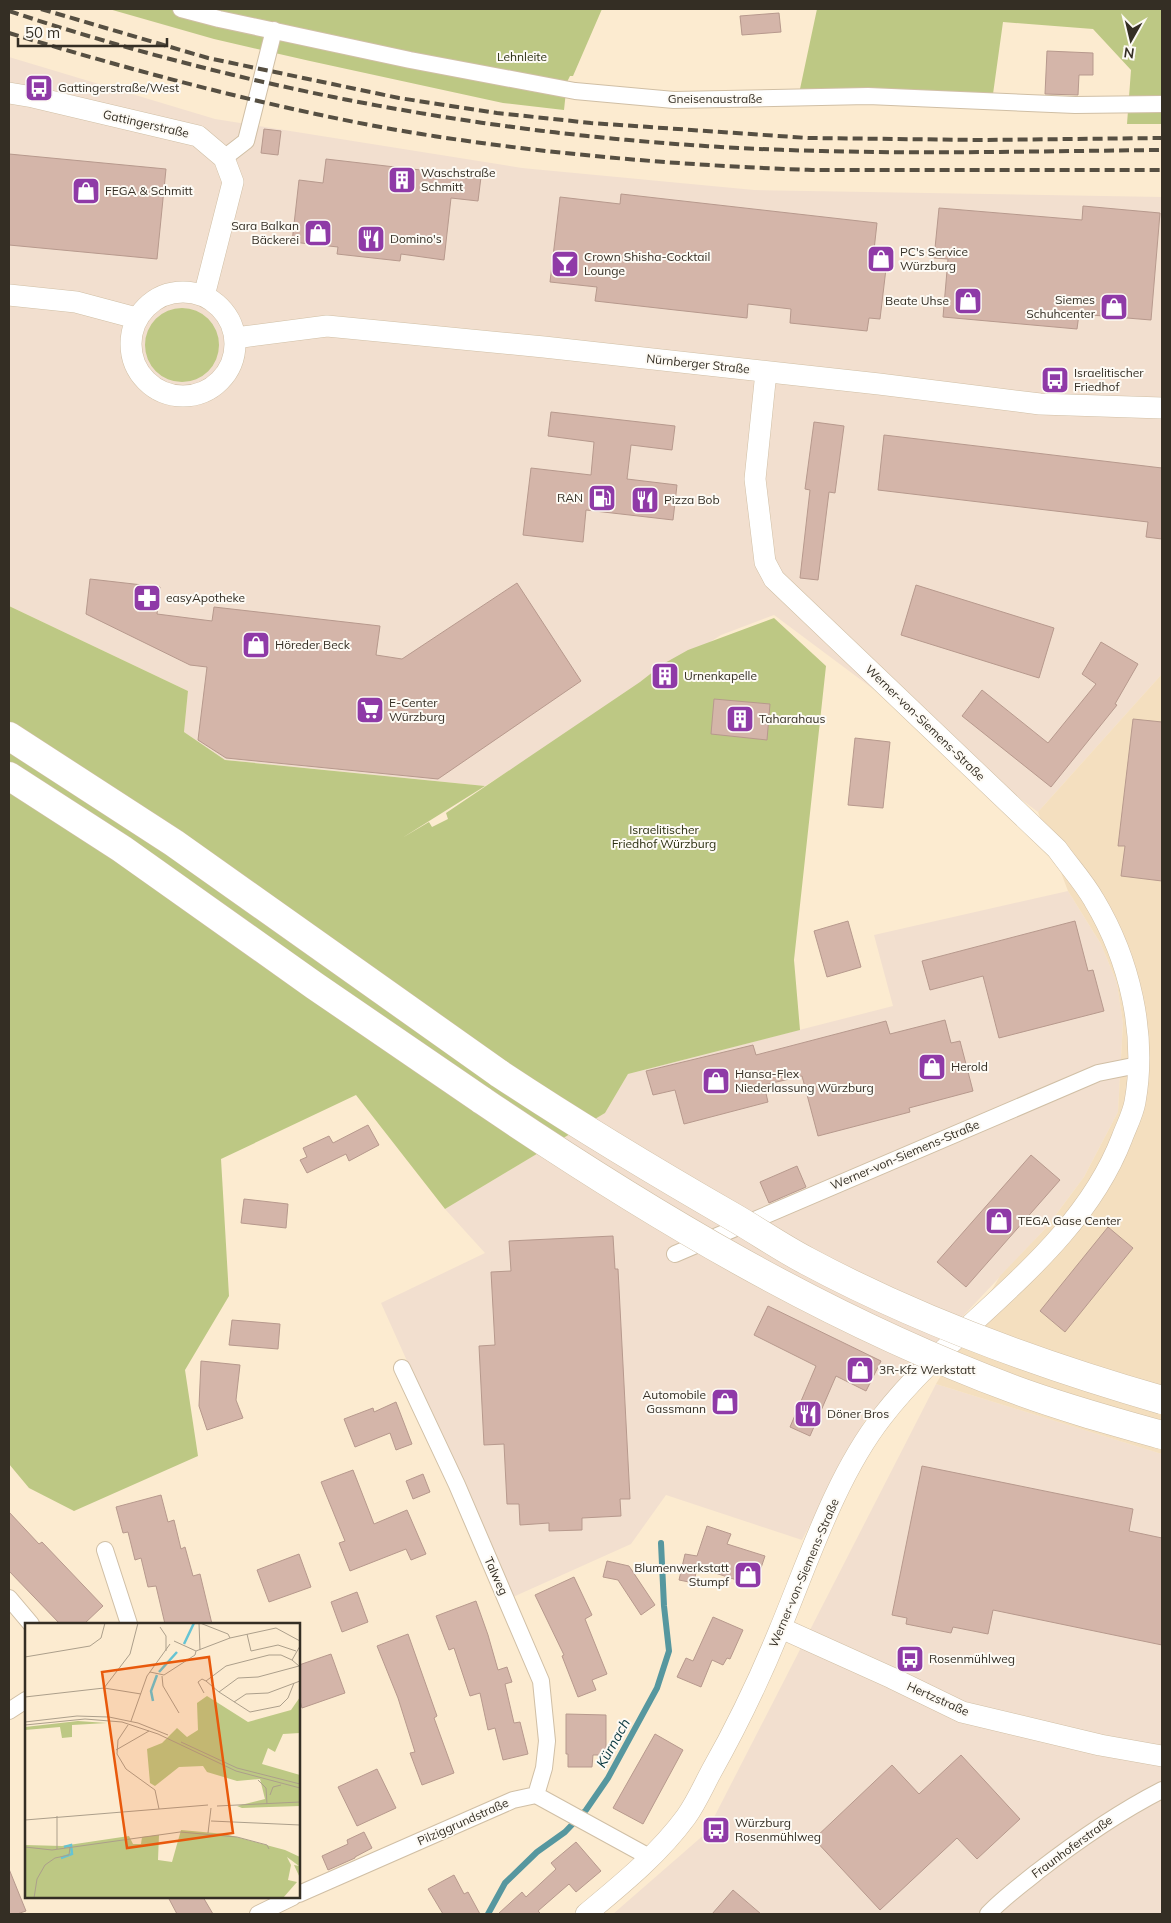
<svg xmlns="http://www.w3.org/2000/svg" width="1171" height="1923" font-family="Mulish,sans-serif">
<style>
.commercial{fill:#f2dfcf}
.built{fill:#f4dfbf}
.green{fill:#bdc884}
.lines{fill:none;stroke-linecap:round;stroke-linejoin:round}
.stream{stroke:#56979f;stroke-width:6}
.building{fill:#d4b5a9;stroke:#b7998d}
.minor-casing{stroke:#d0bfa5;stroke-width:18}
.tertiary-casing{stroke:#d0bfa5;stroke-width:22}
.trunk-casing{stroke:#d0bfa5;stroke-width:29}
.minor{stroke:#fff;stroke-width:16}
.tertiary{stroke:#fff;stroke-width:21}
.trunk{stroke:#fff;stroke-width:28}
.rail{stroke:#564f42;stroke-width:4;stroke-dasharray:10 5;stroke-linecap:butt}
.trunk-bridge-casing{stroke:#d0bfa5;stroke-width:29;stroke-linecap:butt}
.trunk-bridge{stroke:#fff;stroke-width:28}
.labels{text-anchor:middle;stroke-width:4;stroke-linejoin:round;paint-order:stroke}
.park-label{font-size:12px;fill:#2b2f11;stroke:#fdfaf4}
.poi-label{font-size:12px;fill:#342e24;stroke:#fdfaf4;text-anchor:start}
.street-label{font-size:12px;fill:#342e24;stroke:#fdfaf4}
.water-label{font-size:14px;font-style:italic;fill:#09383f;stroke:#fdfaf4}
.inset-river{fill:none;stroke:#65c4d4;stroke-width:2.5}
.inset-road{fill:none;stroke:#ac9f8b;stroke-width:1}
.view{fill:#e8590c;fill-opacity:0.15;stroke:#e8590c;stroke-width:2.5}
.inset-edge{fill:none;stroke:#342e24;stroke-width:2.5}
</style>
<rect width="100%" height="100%" fill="#fcebd0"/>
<path class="commercial" d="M9,57L215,119L522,168L754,190L1162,197V674L1038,812L774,615L721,635L485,786L225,760L184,732L188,691L9,606Z
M1068,891L1101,944L1117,983L1123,1023L1118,1112L1084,1177L1046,1228L865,1420L802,1540L666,1495L631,1544L513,1597L381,1303L485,1253L445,1209L605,1113L628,1074L893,1006L874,935Z
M936,1384L1162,1454V1914H613L706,1833Z"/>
<path class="built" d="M1162,674V1454L936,1384L1000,1276L1046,1228L1084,1177L1118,1112L1123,1023L1117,983L1101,944L1068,891L1038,812Z"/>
<path class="green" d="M109,9H602L573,76H570L567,82L564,110L503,103L310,61L214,39Z
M817,9H1162V124H1127L1131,70L1093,29L1003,22L993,94L800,89Z
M145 345a37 37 0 1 1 74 0a37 37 0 1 1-74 0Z
M9,606L188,691L184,732L225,760L485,786L402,838L429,822L432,827L448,819L446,813L640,682L663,664L688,650L774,618L826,666L794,960L800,1030L628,1074L605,1113L445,1209L356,1095L221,1159L229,1296L185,1370L198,1456L74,1511L29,1488L9,1464Z"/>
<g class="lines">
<path class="stream" d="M488,1914L505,1883L537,1852L565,1832L586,1810L608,1778L657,1688L669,1651L664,1606L661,1543"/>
</g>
<path class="building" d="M779,13L781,32L742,35L740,16Z
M1047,51L1093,53V75H1079L1078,95L1045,94Z
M264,129L281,131L278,155L261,153Z
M9,154L166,169L157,259L9,245Z
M326,159L481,177L478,201L451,198L444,260L401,254L400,261L337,254L338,247L292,242L299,180L323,183Z
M621,194L877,223L874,250L888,252L880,319L869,318L867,331L790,323L791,309L748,304L747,318L595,301L597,287L550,282L560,197L620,204Z
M1083,206L1160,213L1151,320L1079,314L1077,329L943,317L948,259L934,258L939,208L1082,220Z
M551,412L675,426L672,450L631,445L627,479L677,485L673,520L586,510L583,542L523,535L531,468L591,475L594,442L548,436Z
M814,422L844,426L835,493L829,492L818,580L800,578L810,490L805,489Z
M884,435L1162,468V539L1146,537L1148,522L878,490Z
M90,579L160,587L157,614L212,621L214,607L380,626L376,655L402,659L517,583L581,681L438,779L226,758L198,740L207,667L190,665L86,614Z
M916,585L1054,628L1039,678L901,635Z
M1101,642L1138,664L1115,704L1117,705L1051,787L962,716L982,690L1048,743L1096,684L1082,674Z
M714,699L770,704L767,740L711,734Z
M1133,719L1162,722V881L1121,876L1125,846H1118Z
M855,738L890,742L883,808L848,805Z
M848,921L861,967L827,977L814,931Z
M1075,921L1088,971L1093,970L1104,1011L999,1038L983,976L930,990L922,961Z
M945,1020L951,1043L960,1041L973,1091L909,1108L910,1112L818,1136L802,1076L764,1085L768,1102L684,1124L675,1090L653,1095L646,1071L753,1045L756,1055L886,1021L890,1034Z
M368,1125L379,1145L349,1161L346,1154L307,1173L300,1160L307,1157L303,1148L329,1136L333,1143Z
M1031,1155L1060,1180L966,1287L937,1262Z
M797,1166L806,1187L769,1203L760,1182Z
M244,1199L288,1204L286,1228L241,1223Z
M1108,1227L1133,1248L1065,1332L1040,1311Z
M613,1236L615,1269H618L630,1499H620L621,1516L582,1518V1530L549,1531V1523L520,1525L519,1504H507L504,1444L484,1445L479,1346L495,1345L491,1272L511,1271L509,1241Z
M768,1306L881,1361L866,1391L836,1376L810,1436L790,1427L816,1366L754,1335Z
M232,1320L280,1324L278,1349L229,1345Z
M201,1361L240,1365L236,1400L243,1418L207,1430L199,1406Z
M396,1402L412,1444L396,1450L390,1433L355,1447L344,1419L373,1408L374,1412Z
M922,1466L1133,1509L1129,1531L1162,1538V1645L993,1610L988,1634L953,1627L951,1633L906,1624L907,1618L892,1615Z
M353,1470L374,1524L407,1510L426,1554L411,1560L406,1549L350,1571L339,1543L345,1541L321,1482Z
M423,1474L430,1492L413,1499L406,1481Z
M161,1495L168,1522L174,1520L181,1549L185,1547L193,1576L200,1574L212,1624H165L156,1586L148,1587L141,1558L135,1560L128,1532L123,1533L116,1507Z
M9,1512L39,1544L42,1542L103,1606L84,1624H60L9,1571Z
M707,1526L731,1534L727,1544L765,1556L755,1586L697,1567L694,1583L679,1580L685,1554L697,1556Z
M299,1554L311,1587L269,1602L257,1570Z
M607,1561L629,1566L655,1605L641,1615L618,1580L603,1577Z
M574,1577L592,1615L585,1619L607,1674L592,1680L596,1690L578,1697L562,1656L564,1655L535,1595Z
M357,1592L368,1622L342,1632L331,1602Z
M476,1601L488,1635L498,1670L507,1667L512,1682L505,1684L514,1723L520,1722L528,1754L503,1760L495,1728L488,1730L480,1693L470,1696L454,1648L449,1650L436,1616Z
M713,1617L743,1630L730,1659L727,1658L723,1665L712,1660L701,1687L677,1677L686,1658L693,1661Z
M408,1634L437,1716L434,1718L454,1773L422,1785L410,1753L415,1752L398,1698L377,1646Z
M331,1654L345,1693L302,1708L299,1697V1665Z
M566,1714L606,1715V1755H593L592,1767H568V1754H566Z
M655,1734L683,1750L643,1824L613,1808Z
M961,1755L1020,1819L977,1859L957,1838L880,1910L814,1839L892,1765L919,1794Z
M377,1769L396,1808L357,1826L338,1787Z
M364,1832L372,1848L355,1857V1858L328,1870L322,1856L348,1844L347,1840Z
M576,1842L601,1871L576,1892L569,1884L538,1911L541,1914H498L522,1892L526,1897L556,1869L551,1863Z
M9,1869L26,1911L17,1914H9Z
M454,1875L464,1894L468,1892L480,1914H443L428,1889Z
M733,1890L761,1914H712Z
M168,1897H203L213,1914H177Z"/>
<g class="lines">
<defs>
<path id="minor" d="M181,9L219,19L410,60L575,91L674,100L868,96L1075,105L1162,104
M224,158L246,141L274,30
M675,1254L1098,1073L1138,1065
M402,1368L457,1485L541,1681L547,1741L544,1768L536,1795
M105,1550L129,1624
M9,1598L31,1624
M9,1711L26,1700
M299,1894L513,1800L536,1795L651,1858
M258,1914L293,1897
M988,1914C1003,1898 1020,1886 1037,1872C1077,1841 1117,1813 1162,1790"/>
<path id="tertiary" d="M9,93L33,97L198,136L224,158L233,182L204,296
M131 344a52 52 0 1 1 104 0a52 52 0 1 1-104 0Z
M9,295L76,302L136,318
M235,338L327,326L544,347L879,384L1040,404L1162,408
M781,1628L892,1678L962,1712L1100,1745L1162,1756
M586,1914C622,1884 658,1855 686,1817C696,1803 703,1787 711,1772C737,1726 760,1678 780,1629C809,1559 836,1476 882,1417C956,1321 1077,1255 1122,1138C1126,1127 1133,1114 1135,1102C1147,1034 1130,960 1094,900C1084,882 1069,866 1057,849L774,579L765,562L755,479L766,372"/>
<path id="trunk" d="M9,736L174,843L500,1074
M9,776L122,849L315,986L483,1101"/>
</defs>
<use href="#minor" class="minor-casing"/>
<use href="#tertiary" class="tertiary-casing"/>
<use href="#trunk" class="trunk-casing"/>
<use href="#minor" class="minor"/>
<use href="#tertiary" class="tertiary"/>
<use href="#trunk" class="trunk"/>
<path class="rail" d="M41,9L208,58L399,98L497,113L591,123L808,138L983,140L1162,138
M9,11C271,98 546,145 822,151C935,154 1049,151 1162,150
M9,33C134,71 261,105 391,129C530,153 671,165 812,170H1162"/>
<defs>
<path id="trunk-bridge" d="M500,1074C577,1125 655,1172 735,1218C759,1232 782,1248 807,1261C919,1321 1040,1365 1162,1400
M483,1101C650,1214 823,1318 1013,1389C1061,1407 1112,1421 1162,1435"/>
</defs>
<use href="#trunk-bridge" class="trunk-bridge-casing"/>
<use href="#trunk-bridge" class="trunk-bridge"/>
</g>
<defs>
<symbol id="bus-square" viewBox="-11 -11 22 22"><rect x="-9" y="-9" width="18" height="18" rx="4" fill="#8f3aa7" stroke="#fdfaf4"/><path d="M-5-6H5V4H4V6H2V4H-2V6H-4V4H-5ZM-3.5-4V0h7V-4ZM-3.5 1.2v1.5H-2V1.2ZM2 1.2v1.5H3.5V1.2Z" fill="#fff"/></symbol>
<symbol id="building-square" viewBox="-11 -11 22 22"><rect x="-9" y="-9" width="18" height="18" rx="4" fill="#8f3aa7" stroke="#fdfaf4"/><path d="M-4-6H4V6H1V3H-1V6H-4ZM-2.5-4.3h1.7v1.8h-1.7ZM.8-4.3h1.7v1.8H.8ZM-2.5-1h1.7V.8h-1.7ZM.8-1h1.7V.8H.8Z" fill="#fff"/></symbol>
<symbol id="shop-square" viewBox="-11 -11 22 22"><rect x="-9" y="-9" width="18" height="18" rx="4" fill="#8f3aa7" stroke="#fdfaf4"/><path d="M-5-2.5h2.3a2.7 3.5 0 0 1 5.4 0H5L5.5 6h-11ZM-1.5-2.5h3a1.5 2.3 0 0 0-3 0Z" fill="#fff"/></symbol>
<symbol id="restaurant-square" viewBox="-11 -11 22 22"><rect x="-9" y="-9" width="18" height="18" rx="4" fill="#8f3aa7" stroke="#fdfaf4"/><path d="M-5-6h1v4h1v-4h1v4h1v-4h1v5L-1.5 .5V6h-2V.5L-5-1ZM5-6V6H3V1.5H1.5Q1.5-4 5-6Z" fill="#fff"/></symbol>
<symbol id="bar-square" viewBox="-11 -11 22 22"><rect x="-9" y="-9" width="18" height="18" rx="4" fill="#8f3aa7" stroke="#fdfaf4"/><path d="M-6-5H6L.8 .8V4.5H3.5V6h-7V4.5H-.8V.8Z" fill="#fff"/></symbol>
<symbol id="fuel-square" viewBox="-11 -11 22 22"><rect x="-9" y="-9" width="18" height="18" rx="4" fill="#8f3aa7" stroke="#fdfaf4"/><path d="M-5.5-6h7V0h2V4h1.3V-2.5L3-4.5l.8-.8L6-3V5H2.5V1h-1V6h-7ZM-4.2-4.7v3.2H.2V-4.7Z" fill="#fff"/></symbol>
<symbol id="pharmacy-square" viewBox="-11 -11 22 22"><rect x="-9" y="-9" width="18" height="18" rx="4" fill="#8f3aa7" stroke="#fdfaf4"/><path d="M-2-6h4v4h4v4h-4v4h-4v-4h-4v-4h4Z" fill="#fff"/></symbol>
<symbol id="supermarket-square" viewBox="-11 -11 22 22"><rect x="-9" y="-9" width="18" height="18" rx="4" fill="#8f3aa7" stroke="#fdfaf4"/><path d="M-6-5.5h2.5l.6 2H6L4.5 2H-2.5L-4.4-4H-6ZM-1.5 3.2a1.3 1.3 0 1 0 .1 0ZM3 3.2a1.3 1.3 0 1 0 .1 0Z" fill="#fff"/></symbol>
</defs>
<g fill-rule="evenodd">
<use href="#bus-square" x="23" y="72" width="32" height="32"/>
<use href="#building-square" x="386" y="164" width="32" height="32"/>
<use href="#shop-square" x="70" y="175" width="32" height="32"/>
<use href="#shop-square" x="302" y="217" width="32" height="32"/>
<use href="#restaurant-square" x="355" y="223" width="32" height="32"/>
<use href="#shop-square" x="865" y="243" width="32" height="32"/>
<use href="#bar-square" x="549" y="248" width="32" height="32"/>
<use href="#shop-square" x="952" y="285" width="32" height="32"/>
<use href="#shop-square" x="1098" y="291" width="32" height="32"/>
<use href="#bus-square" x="1039" y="364" width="32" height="32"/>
<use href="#fuel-square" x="586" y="482" width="32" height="32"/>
<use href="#restaurant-square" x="629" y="484" width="32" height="32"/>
<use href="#pharmacy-square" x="131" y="582" width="32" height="32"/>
<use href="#shop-square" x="240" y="629" width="32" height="32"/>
<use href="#building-square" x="649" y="660" width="32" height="32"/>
<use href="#supermarket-square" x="354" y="694" width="32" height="32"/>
<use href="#building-square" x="724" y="703" width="32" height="32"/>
<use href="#shop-square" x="916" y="1051" width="32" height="32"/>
<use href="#shop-square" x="700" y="1065" width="32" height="32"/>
<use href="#shop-square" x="983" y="1205" width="32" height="32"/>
<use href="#shop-square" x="844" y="1354" width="32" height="32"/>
<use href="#shop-square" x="709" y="1386" width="32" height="32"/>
<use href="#restaurant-square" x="792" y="1398" width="32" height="32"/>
<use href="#shop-square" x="732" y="1559" width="32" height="32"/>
<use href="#bus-square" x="894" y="1643" width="32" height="32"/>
<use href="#bus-square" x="700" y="1814" width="32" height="32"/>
</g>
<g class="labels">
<g class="park-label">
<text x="522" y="61">Lehnleite</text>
<text x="664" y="834">Israelitischer<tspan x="664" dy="14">Friedhof Würzburg</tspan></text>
</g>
<g class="poi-label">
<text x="58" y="92">Gattingerstraße/West</text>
<text x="421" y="177">Waschstraße<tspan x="421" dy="14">Schmitt</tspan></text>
<text x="105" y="195">FEGA &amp; Schmitt</text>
<text x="299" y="230" text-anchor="end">Sara Balkan<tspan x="299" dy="14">Bäckerei</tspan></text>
<text x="390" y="243">Domino's</text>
<text x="900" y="256">PC's Service<tspan x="900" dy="14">Würzburg</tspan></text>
<text x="584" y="261">Crown Shisha-Cocktail<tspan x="584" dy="14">Lounge</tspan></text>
<text x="1095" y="304" text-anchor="end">Siemes<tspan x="1095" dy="14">Schuhcenter</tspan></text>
<text x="949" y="305" text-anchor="end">Beate Uhse</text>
<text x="1074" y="377">Israelitischer<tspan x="1074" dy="14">Friedhof</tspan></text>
<text x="583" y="502" text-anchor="end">RAN</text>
<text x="664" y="504">Pizza Bob</text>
<text x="166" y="602">easyApotheke</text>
<text x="275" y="649">Höreder Beck</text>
<text x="684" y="680">Urnenkapelle</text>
<text x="389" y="707">E-Center<tspan x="389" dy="14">Würzburg</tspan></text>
<text x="759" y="723">Taharahaus</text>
<text x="951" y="1071">Herold</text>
<text x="735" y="1078">Hansa-Flex<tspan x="735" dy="14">Niederlassung Würzburg</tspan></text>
<text x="1018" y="1225">TEGA Gase Center</text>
<text x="879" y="1374">3R-Kfz Werkstatt</text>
<text x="706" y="1399" text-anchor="end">Automobile<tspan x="706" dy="14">Gassmann</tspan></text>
<text x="827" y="1418">Döner Bros</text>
<text x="729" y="1572" text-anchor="end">Blumenwerkstatt<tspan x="729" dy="14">Stumpf</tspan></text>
<text x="929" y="1663">Rosenmühlweg</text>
<text x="735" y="1827">Würzburg<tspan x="735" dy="14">Rosenmühlweg</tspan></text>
</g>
<g class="street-label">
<text x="715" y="103">Gneisenaustraße</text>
<text transform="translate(146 124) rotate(13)" y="4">Gattingerstraße</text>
<text transform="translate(698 364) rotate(6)" y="4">Nürnberger Straße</text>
<text transform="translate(925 723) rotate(44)" y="4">Werner-von-Siemens-Straße</text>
<text transform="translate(905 1155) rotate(-23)" y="4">Werner-von-Siemens-Straße</text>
<text transform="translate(804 1573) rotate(-67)" y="4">Werner-von-Siemens-Straße</text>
<text transform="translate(496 1576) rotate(66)" y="4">Talweg</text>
<text transform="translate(938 1699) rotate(24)" y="4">Hertzstraße</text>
<text transform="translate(463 1822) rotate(-24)" y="4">Pilziggrundstraße</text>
<text transform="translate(1072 1847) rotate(-36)" y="4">Fraunhoferstraße</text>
</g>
<g class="water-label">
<text transform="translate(613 1743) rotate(-61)" y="5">Kürnach</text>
</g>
</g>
<g transform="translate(25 1623)">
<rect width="275" height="275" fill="#fcebd0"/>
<path d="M182,73L223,99L266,87L275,74V110L258,111L250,129L243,125L237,141L275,152V183L217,185L212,183L240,176L235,156L212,158L182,149L178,143L154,144L130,163L125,160L122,126L137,120L152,105L162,114L173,107L172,80ZM53,98L82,100L47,102V114L37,115L35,104L0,107V104ZM156,207L200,211L260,227L275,234V255L269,242L274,243L262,234L266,242L263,257L272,259L258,275H0V222L37,223L104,213L108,221H116L117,214L134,212L133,237L147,239Z" fill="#bdc884"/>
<path class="inset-river" d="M159,21L169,0M134,49L152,29M128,78L126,68L132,52M36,235L47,231L46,222L39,224"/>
<path class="inset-road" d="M174,0L175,27M175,0L203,11L205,15M135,4L141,13V28M222,11L226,28L253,22L271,28M149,18L171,28L205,15L251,5L275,18M0,34L65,23L76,15L80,0M274,43L267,37L275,23M125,49L139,52L170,32L171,28M137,53L138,63L154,90M269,60L263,75L255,83L225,89L194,69L213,55L233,54L274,43M79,65L105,31L113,0M194,69L181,58L201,43L244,32H256L267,37M179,70L173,59L177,56L181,58M0,74L79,65L116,71M209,79L221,71L243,70L275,58M106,98L122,53L145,21M0,99L52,93L84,94L113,100L143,112M0,102L60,96L97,99L133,111L211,148L275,165M103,102L93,117L92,131L101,146L130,167L134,186M156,119L212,145L275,161M91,127L124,108M233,157L241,165L242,181M245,172L248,164L256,162M192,183L275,179M0,197L183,182M186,198L275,202M183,210L186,185M0,224L27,227L155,209L212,214L242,222L244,226M32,226V193M9,275L12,256L20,242L30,235L44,232L45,224"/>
<path class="view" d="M184,34L208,210L102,225L77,49Z"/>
<rect width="275" height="275" class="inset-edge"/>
</g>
<rect width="1171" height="1923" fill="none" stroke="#342e24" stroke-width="20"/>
<g transform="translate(1131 40) rotate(188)" stroke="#fdfaf4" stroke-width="4" paint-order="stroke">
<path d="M0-4L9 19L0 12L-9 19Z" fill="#342e24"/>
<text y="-8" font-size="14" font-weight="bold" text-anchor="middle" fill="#342e24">N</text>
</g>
<path d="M18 38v8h149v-8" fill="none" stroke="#342e24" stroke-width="2.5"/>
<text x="25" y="38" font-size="15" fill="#342e24" stroke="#fdfaf4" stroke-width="4" paint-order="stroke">50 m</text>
</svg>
